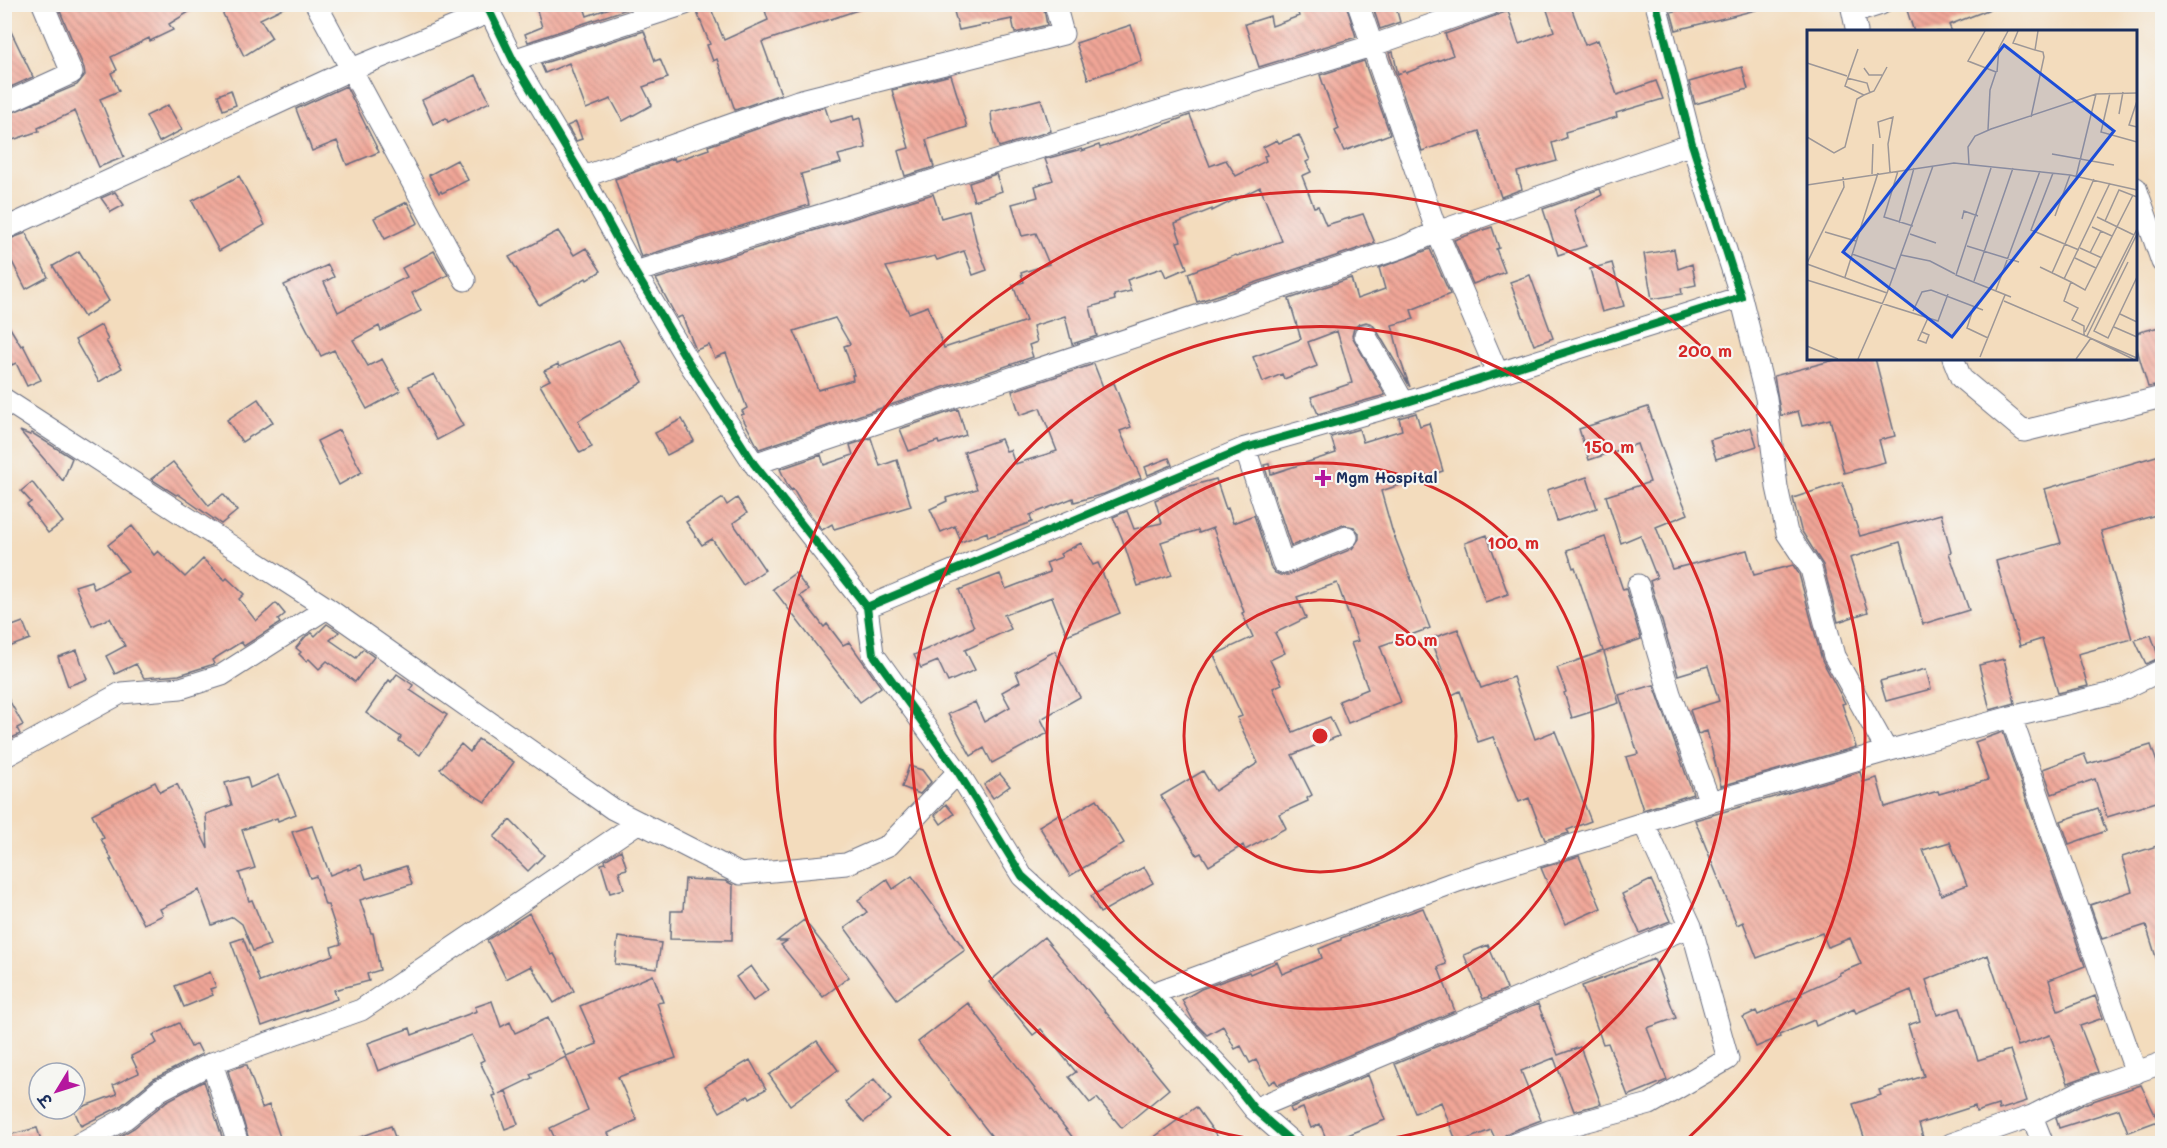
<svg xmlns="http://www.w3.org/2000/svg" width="2167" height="1148" font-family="Mali,'Playpen Sans Deva',sans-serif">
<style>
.building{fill:url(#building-back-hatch);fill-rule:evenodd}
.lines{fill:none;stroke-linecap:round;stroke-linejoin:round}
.minor-casing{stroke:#676c7f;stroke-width:23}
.minor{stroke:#fff;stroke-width:21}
.cycleway-casing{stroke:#f6f6f2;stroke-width:11}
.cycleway{stroke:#00873e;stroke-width:8}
.ring{fill:none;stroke:#d62828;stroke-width:3}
.poi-dot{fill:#b5179e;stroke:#f6f6f2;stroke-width:2}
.labels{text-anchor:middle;stroke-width:4.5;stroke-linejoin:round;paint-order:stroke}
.poi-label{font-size:15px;font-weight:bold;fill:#1b2f5e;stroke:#f6f6f2;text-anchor:start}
.inset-road{fill:none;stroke:#9d9797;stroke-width:1.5}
.view{fill:#1d4ed8;fill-opacity:0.15;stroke:#1d4ed8;stroke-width:3}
.inset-edge{fill:none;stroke:#1b2f5e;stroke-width:3}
.centre{fill:#d62828;stroke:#f6f6f2;stroke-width:3}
.ring-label{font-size:18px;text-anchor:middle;font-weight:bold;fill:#d62828;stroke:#f6f6f2;stroke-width:4.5;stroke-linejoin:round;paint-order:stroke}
</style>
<defs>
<pattern id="building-back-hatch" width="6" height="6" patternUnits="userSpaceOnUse" patternTransform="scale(1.5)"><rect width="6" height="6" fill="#f1a697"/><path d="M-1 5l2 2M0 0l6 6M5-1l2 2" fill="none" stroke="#c2887e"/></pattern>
</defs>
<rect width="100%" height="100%" fill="#f6f6f2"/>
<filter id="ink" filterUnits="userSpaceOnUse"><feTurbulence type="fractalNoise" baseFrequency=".0167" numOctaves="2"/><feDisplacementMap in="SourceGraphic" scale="12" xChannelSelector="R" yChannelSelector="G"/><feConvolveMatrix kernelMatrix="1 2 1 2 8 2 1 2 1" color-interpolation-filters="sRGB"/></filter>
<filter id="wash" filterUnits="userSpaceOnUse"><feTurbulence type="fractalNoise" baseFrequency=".008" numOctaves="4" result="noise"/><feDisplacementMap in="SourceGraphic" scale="24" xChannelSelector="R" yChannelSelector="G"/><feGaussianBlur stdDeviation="1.35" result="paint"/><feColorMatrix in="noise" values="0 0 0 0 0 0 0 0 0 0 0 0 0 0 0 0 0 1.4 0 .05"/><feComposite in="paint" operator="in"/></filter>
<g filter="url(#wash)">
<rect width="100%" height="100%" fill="#f3dcbd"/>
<g id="blocks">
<path class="building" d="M57,4H202L169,24L173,30L150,41L149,38L111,57L117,70L111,73L119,91L100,99L124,157L99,167L75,111L38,128L39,131L4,143V116L77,85L85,75L84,68Z
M218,4H291L260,19L272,38L244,56Z
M535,4H583L587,16L621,4H636V6L528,42L525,34L542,27Z
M697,4H709L724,40L768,20L763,4H867V7L762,42L781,94L735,110L717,59L713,61L707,45L710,44L696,10Z
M952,4H1043L1047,25L1015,33L1012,19L959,30Z
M1295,4H1346L1356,37L1259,67L1245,24L1270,16L1272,26L1299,16Z
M1372,4H1395L1400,22L1380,29Z
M1545,4H1570L1585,45L1598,40L1617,95L1656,81L1663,99L1616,113L1617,117L1565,132L1566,138L1552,143L1557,161L1517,172L1522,189L1501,197L1479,131L1422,151L1389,53L1393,52L1398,74L1405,71L1406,73L1453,55L1445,34L1508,11L1519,44L1554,31Z
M1701,4H1755L1756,10L1676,30L1671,12Z
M1905,4H1998V6L1949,25L1952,32H1914Z
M4,17L33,77L4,90Z
M1131,25L1142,61L1088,79L1076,43Z
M644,31L655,61L660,59L668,78L643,87L652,105L623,121L611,99L586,109L569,63L545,73L541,64Z
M1364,61L1390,134L1344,151L1335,131L1339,129L1320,75Z
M1742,67L1748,89L1695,104L1689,82Z
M476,75L490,102L448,122L446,118L433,124L422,100Z
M951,75L967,127L926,140L934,167L905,176L898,151L909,148L892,90Z
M346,86L379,152L347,165L337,141L312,151L296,109Z
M231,90L236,105L223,110L218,95Z
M1041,99L1051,131L999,147L992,123L991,112Z
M168,105L182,130L159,142L146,116Z
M825,107L830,122L853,116L854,120L860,118L866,148L838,155L841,163L801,174L809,205L641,257L615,179L674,158L675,161L709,149L708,146L802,113Z
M1190,115L1210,166L1226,160L1236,176L1266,161L1264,156L1267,155L1263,147L1277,140L1279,143L1299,135L1310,160L1306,162L1311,172L1302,176L1314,207L1318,206L1326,225L1363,214L1375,243L1197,302L1188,273L1236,255L1237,256L1282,241L1260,187L1212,211V209L1175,224L1181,241L1177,242L1187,268L1166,277L1162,268L1127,280L1131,291L1114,295L1115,300L1090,307L1097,336L1072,344L1065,316L1033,326L1037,342L1029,345L1033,357L759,449L741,415L744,414L742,411L747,408L726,353L715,358L709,345L696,350L682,316L677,318L656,279L933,194L941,218L969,210L977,244L987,270L973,275L964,251L937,260L935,256L886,267L909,313L928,306L944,348L1026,321L1013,285L1024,282L1021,273L1049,264L1036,233L1022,236L1012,204L1038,197L1035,186L1053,180L1045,159L1082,149V151L1099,145L1100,148ZM835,318L850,344L844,346L854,375H852L853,380L818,390L810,368L794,331Z
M576,122L582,139L576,141L567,126Z
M457,160L468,180L442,193L441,191L439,193L429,175Z
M996,174L1002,191L974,201L969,183Z
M239,176L265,225L219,251L192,201Z
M1600,189L1602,195L1574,210L1586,246L1558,255L1543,209Z
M115,192L124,205L111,212L101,198Z
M407,202L418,223L385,239L374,218Z
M1492,227L1499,248L1496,249L1505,272L1473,284L1454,240Z
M558,231L574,255L586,248L601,271L587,280L586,278L539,305L509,257Z
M26,233L48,277L26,289L4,246V241Z
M1430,249L1450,294L1411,310L1414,319L1392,325L1401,362L1410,387L1376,329L1372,324L1366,322L1359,324L1354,328L1352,336L1385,395L1318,414L1311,397L1352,383L1337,331L1308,342L1317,366L1284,379L1282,374L1263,382L1253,357L1301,339L1289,299L1351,278L1357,299L1385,289L1379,268Z
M1674,249L1678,269L1692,264L1696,285L1681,288L1682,294L1652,299L1644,254Z
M79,251L109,301L84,317L53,266Z
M434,251L448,275L412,293L421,311L381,331L379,326L353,340L368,366L382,359L400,391L367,409L334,350L321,356L284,285L328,265L334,277L324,282L338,312L407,277L402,268Z
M1612,263L1624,306L1602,312L1590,269Z
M1530,275L1553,338L1534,345L1510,282Z
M4,318L21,346L23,345L41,380L27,386L16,363L12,365L4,347Z
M101,325L108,340L106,341L122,368L99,382L75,340Z
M2163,326V385L2148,387L2136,346V333Z
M619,340L643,382L578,421L592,447L580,453L540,385L550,380L544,371L558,364L559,367Z
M1842,358H1875L1895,436L1879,440L1885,462L1844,473L1830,419L1802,426L1798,411L1781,416L1774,376Z
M1094,364L1103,387L1114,383L1131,427L1120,431L1141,478L1104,494L1074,502L1073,498L1030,515L1032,522L988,537L987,532L961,542L955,526L941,532L930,509L947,501L946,498L977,489L964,452L1001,439L1006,451L1010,450L1015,464L1057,451L1040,408L1020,415L1012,391Z
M434,374L463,426L437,440L409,386Z
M258,399L273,422L242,442L227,420Z
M1648,407L1671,474L1688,514L1656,527L1672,569L1747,550L1754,575L1793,565L1799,574L1822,660L1845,703L1842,704L1856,747L1721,786L1707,731L1698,734L1690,710L1719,701L1708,666L1678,675L1650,581L1657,578L1640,535L1621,543L1606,496L1650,482L1637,444L1589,460L1579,429Z
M958,409L966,435L939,444L938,441L909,451L900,429Z
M1416,413L1420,426L1429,423L1443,471L1381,491L1392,530L1430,628L1380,646L1401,702L1348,723L1339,701L1368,689L1351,643L1358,641L1337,583L1297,597L1306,618L1275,633L1285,653L1270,660L1282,684L1273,688L1293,732L1330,717L1339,736L1292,755L1312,795L1307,798L1308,801L1279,814L1286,828L1245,850L1243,845L1209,866L1201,853L1197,855L1161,796L1203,771L1215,791L1258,763L1237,718L1242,716L1214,655L1253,637L1242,613L1244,612L1213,528L1199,533L1198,530L1161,542L1172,575L1138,586L1122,538L1113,517L1127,511L1134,529L1162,523L1155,500L1183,488L1216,479L1226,509L1228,508L1233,523L1254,515L1271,568L1275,573L1280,575H1288L1352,549L1359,539V533L1354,527L1343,525L1291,546L1264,465L1269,464L1271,474L1336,453L1331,437L1359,429L1363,442L1402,430L1399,418Z
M682,419L694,441L667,455L655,433Z
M1751,427L1757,446L1716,459L1710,440Z
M339,430L362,472L339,485L317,441Z
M20,431L30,435L32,433L72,458L63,481Z
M871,438L880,466L897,460L911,506L834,529L832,524L822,530L800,501L793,489L791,490L788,486L780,469L821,455L824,465L853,455L850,445Z
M2163,454V513L2101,531L2132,639L2078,654L2088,686L2058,693L2042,639L2020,646L1996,561L2061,543L2045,489Z
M1169,458L1172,465L1148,475L1145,467Z
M173,462L209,506L223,494L237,511L221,524L178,494L176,495L151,479Z
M1587,477L1597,508L1557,521L1547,490Z
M32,482L63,522L48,533L27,505L31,502L21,491Z
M1842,482L1860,536L1941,514L1951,552L1949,553L1969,610L1923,624L1900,542L1850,558L1868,612L1838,622L1823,565L1801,530L1793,498Z
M723,498L727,505L737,498L747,513L733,523L765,570L743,585L712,539L702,545L686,522Z
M132,526L154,555L158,551L185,577L203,559L225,580L227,578L244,594L239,599L256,621L276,603L285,614L278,620L280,623L244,646L241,642L212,660L214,664L179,675L144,678L136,664L115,674L106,656L125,646L110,618L92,626L75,586L91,581L94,589L128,571L108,545Z
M1487,535L1508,594L1485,602L1465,543Z
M1605,537L1623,590L1626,589L1641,639L1604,652L1619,703L1572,718L1564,693L1566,692L1557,668L1603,651L1575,567L1573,568L1567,550Z
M1081,543L1093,565L1098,563L1120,613L1067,635L1052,597L1004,615L1011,629L965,650L975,670L948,682L938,661L921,668L914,655L974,627L959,590L1000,574L1006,589L1050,572L1046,563L1062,557L1060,554Z
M795,573L808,590L800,596L824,627L827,624L843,645L849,642L881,687L860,702L773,589Z
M23,622L30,639L4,649V629Z
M327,624L339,632L330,640L356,658L363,649L374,657L355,682L327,661L319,669L309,659L306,661L299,654L301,652L296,648L306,636L312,633L315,636Z
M1458,629L1481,688L1513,677L1535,739L1555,731L1591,821L1567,830L1569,833L1545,840L1529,798L1519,802L1493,737L1478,742L1460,691L1452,695L1430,639Z
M2151,635L2159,658L2146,664L2135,640Z
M77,650L87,679L68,686L58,657Z
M1055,651L1080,697L1041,719L1048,733L992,763L984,748L971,756L948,714L975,702L984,722L1010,707L1002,692L1020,682L1016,672Z
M2004,659L2015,703L1990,710L1979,665Z
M1926,669L1931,689L1886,701L1880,681Z
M397,674L413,685L410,690L447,715L420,755L399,741L401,737L366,713L389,680L391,682Z
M1654,685L1693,794L1643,810L1626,757L1638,754L1619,695Z
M4,691L23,725L17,728L20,734L4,742Z
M2003,732L2085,966L2049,980L2058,1011L2095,996L2103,1018L2080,1026L2098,1072L2068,1083L2050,1035L2018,1046L1988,955L1926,980L1937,1015L1960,1008L1978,1060L2010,1050L2027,1101L1999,1110L1998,1105L1976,1112L1975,1106L1919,1124L1924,1141L1916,1143H1866L1853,1104L1881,1095L1879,1090L1924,1076L1908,1025L1920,1021L1911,990L1856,1013L1854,1009L1816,1026L1814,1020L1779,1035L1780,1037L1756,1047L1743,1017L1756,1011L1758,1015L1802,995L1801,993L1840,975L1839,973L1861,964L1850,938L1828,947L1822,933L1757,958L1743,922L1737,925L1695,820L1860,772L1863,782L1877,778L1885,807L1938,791L1939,794L1988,780L1975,742ZM1950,842L1967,885L1941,895L1923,850Z
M478,739L514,762L485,802L464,789L440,769L461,744L470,752Z
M2151,745L2163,780V800L2107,817L2095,779L2052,794L2043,769L2084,754L2088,764Z
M909,766L922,770L931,782L920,794L902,787Z
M1000,774L1010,786L993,798L984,785Z
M279,775L296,814L278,821L277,818L242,830L255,868L239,873L249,901L252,900L270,945L253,951L242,924L233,917L212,925L199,890L160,909L163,915L144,924L110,860H112L101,839L104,838L92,814L155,782L160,792L177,784L208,849L206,814L232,805L225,783L247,777L250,788Z
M1097,799L1124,843L1070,876L1039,826L1059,814L1063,819Z
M946,804L954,814L941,824L935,815Z
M2098,808L2106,831L2069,844L2061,821Z
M510,820L544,855L528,871L494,837Z
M312,826L330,875L348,868V870L361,865L366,879L406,866L412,884L360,900L371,933H373L380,970L367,974L369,981L334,990L337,999L262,1026L231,942L243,938L260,982L333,955L331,947L341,944L328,905H325L316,876L310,878L292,832Z
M2163,844V967H2159L2146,925L2102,939L2090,905L2132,891L2122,857Z
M621,850L627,869L619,871L624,889L610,893L601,864L606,863L605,860Z
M1579,856L1601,908L1565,924L1541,868Z
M1144,867L1153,883L1100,913L1091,896Z
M912,876L965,950L897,999L845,928L867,912L858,900L887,879L893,889Z
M685,879L726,881L733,885L732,940L670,939L671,911H683Z
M1651,880L1670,921L1640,933L1622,894Z
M1423,908L1446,964L1438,967L1455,1011L1278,1085L1275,1080L1269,1084L1256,1060L1250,1063L1241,1046L1235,1049L1223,1026L1207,1035L1194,1022L1182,1000L1201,989L1249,972L1250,974L1277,962L1282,974L1322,958L1319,949L1341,940V938Z
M529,913L551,955L554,954L574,991L554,1003L531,966L506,979L487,940Z
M804,920L849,977L823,997L781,945L787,941H777Z
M618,937L661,943L657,969L615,964Z
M1044,937L1169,1089L1122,1128L1097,1098L1090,1103L1069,1077L1076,1072L1041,1029L1033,1035L989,982Z
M1488,945L1507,989L1483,999L1464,955Z
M1654,959L1676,1018L1647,1028L1667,1080L1628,1096L1608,1043L1603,1044L1582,986Z
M751,966L768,990L753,1001L736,977Z
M210,972L216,987L210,989L213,995L184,1007L175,986Z
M653,975L663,1002L657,1003L676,1058L618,1077L637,1120L608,1133L613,1143H557L550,1128L588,1110L566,1056L597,1044L580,1006Z
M492,1001L501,1027L510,1022L515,1033L548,1018L566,1057L530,1074L532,1078L499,1094L506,1091L518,1124L505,1129L493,1096L496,1095L480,1062L484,1060L472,1035L378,1071L368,1043L410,1028L412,1035L477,1011L475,1007Z
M968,1003L1077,1143H997L918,1042Z
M1538,1004L1558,1055L1580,1047L1601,1104L1574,1111L1554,1058L1521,1071L1541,1120L1510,1132L1505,1135L1502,1142L1497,1143L1491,1130L1457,1143L1441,1102L1415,1113L1395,1064Z
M179,1023L191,1047L197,1044L202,1054L154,1079L119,1107L81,1126L74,1110L117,1094L113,1085L139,1073L131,1056L157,1043L153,1035Z
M817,1041L838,1070L790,1105L769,1075Z
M750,1060L766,1089L750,1098L748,1096L720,1112L705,1086Z
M244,1065H247L262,1108L269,1105L280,1137L263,1143H250L228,1071Z
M1368,1075L1385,1120L1328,1143L1320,1124L1311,1128L1303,1108L1292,1112L1290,1108Z
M874,1079L891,1100L864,1122L846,1102Z
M204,1081L224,1143H108L134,1128L167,1101Z
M2141,1085L2158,1121L2128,1132L2119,1109L2059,1128L2056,1118L2084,1104Z
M1196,1107L1222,1143H1146Z
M391,1126L397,1143H349V1141Z
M37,1128L42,1143H4V1136Z"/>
</g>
</g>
<g filter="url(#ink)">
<use href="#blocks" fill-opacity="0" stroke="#676c7f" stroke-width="1.5"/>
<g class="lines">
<defs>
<path id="minor" d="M316,4L465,280
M486,4L513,60L583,177L635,272L686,358L754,464L867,607L873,654L958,772L1022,876L1151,994L1229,1077L1254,1109L1294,1144
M1358,4L1437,232L1497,372
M1851,4L1857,32
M1853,13L1881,4
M513,60L685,4
M4,104L72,73L43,4
M583,177L798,101L1063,34L1055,4
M2136,188L2162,262
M4,229L352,69L490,12
M635,272L1371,46L1491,4
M1741,297L1766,398L1777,487L1787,533L1811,569L1834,656L1887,751
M1365,335L1404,403
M1953,358L1961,378L2024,431L2162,397
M4,399L327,608L613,809L740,874L846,864L889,845L958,772
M1245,448L1283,563L1347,537
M754,464L1403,247L1437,232L1692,144
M1638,585L1670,694L1710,802
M867,607L1245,448L1404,403L1741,297L1692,144L1656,4
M2011,717L2136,1073
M4,757L121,693L181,688L222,675L327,608
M1151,994L1458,881L1710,802L1887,751L2011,717L2117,692L2162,670
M1254,1109L1691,926
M2032,1116L2043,1144
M79,1144L126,1118L160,1090L212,1063
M238,1144L212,1063L361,1010L639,822
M1514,1144L1549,1131L1650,1104L1728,1059L1691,926L1644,824
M1951,1144L2032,1116L2079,1092L2162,1063"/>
</defs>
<use href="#minor" class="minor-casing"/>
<use href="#minor" class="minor"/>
<defs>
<path id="cycleway" d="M486,4L513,60L583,177L635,272L686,358L754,464L867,607L873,654L958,772L1022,876L1151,994L1229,1077L1254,1109L1294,1144
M867,607L1245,448L1404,403L1741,297L1692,144L1656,4"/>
</defs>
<use href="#cycleway" class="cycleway-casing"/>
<use href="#cycleway" class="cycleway"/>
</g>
</g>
<g class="ring">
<circle cx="1320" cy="736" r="136"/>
<circle cx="1320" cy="736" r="273"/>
<path d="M1284 1143A409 409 0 1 1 1356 1143"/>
<path d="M955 1141A545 545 0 1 1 1685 1141"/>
</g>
<path class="poi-dot" d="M1320 469h6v6h6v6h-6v6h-6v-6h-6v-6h6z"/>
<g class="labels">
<g class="poi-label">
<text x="1336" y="483">Mgm Hospital</text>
</g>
</g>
<g transform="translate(1807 30)">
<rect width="330" height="330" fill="#f3dcbd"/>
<path class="inset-road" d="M178,1L161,31L189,42L183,60L181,100M211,1L206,13L228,20M0,33L40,46M57,38L62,45H75M190,42L192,18L201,1M40,48L60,53L63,63M303,63L294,102L330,112M57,65L67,61L80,37M330,71L322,95L330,97M312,84L316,62M224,87L237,27L236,22L228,20L231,1M0,107L27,123L38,117L50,69L57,65L38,56L51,19M73,108L71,92L86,87L81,114L83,142M245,124L307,135M162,135L161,117L168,106L184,99L289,64L330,63M184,138L149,245L204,267M91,141L77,187L106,196M246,143L224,200L272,220M65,144L66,114M269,147L289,64M0,155L147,133L263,145L330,160M248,186L263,145M290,187L327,205M155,189L157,181L171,186M298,191L312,160L330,167M92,193L107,138M285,197L305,206M18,202L49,211M103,204L129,213M160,216L212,232M273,218L295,228M283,223L294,201M45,224L88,239M94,225L123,231L148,244M268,228L289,238M321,232L287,301L301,308L330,247M0,233L37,157L36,147M0,234L80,263M233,237L264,252L257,271L271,278L265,290L277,296V305M245,243L287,149M38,247L71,143M257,249L303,153M0,250L131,291L141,264M167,251L206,138M264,252L278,260L326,165M189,260L233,141M197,271L330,328M167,276L160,298L181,308M106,281L115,262L124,260L176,280M313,284L330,292M307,297L330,307M115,302L122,305L119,313L111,310L121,288M278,302L330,199M279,306L326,329M280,306L330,204M0,316L31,329M173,327L198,265M51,329L80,263L126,136M269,329L284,308"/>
<path class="view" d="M197,15L307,101L145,307L36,222Z"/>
<rect width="330" height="330" class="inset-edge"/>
</g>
<circle cx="1320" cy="736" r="9" class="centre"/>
<g class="ring-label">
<text x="1705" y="357">200 m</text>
<text x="1609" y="453">150 m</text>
<text x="1513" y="549">100 m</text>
<text x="1416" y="646">50 m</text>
</g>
<rect width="2167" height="1148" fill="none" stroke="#f6f6f2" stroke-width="24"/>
<g transform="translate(57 1091) rotate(232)"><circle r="28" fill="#f6f6f2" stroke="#9ea6b7" stroke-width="1.5"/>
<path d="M0-4.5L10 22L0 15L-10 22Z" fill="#b5179e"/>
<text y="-9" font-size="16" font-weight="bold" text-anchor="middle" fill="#1b2f5e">उ</text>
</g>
</svg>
